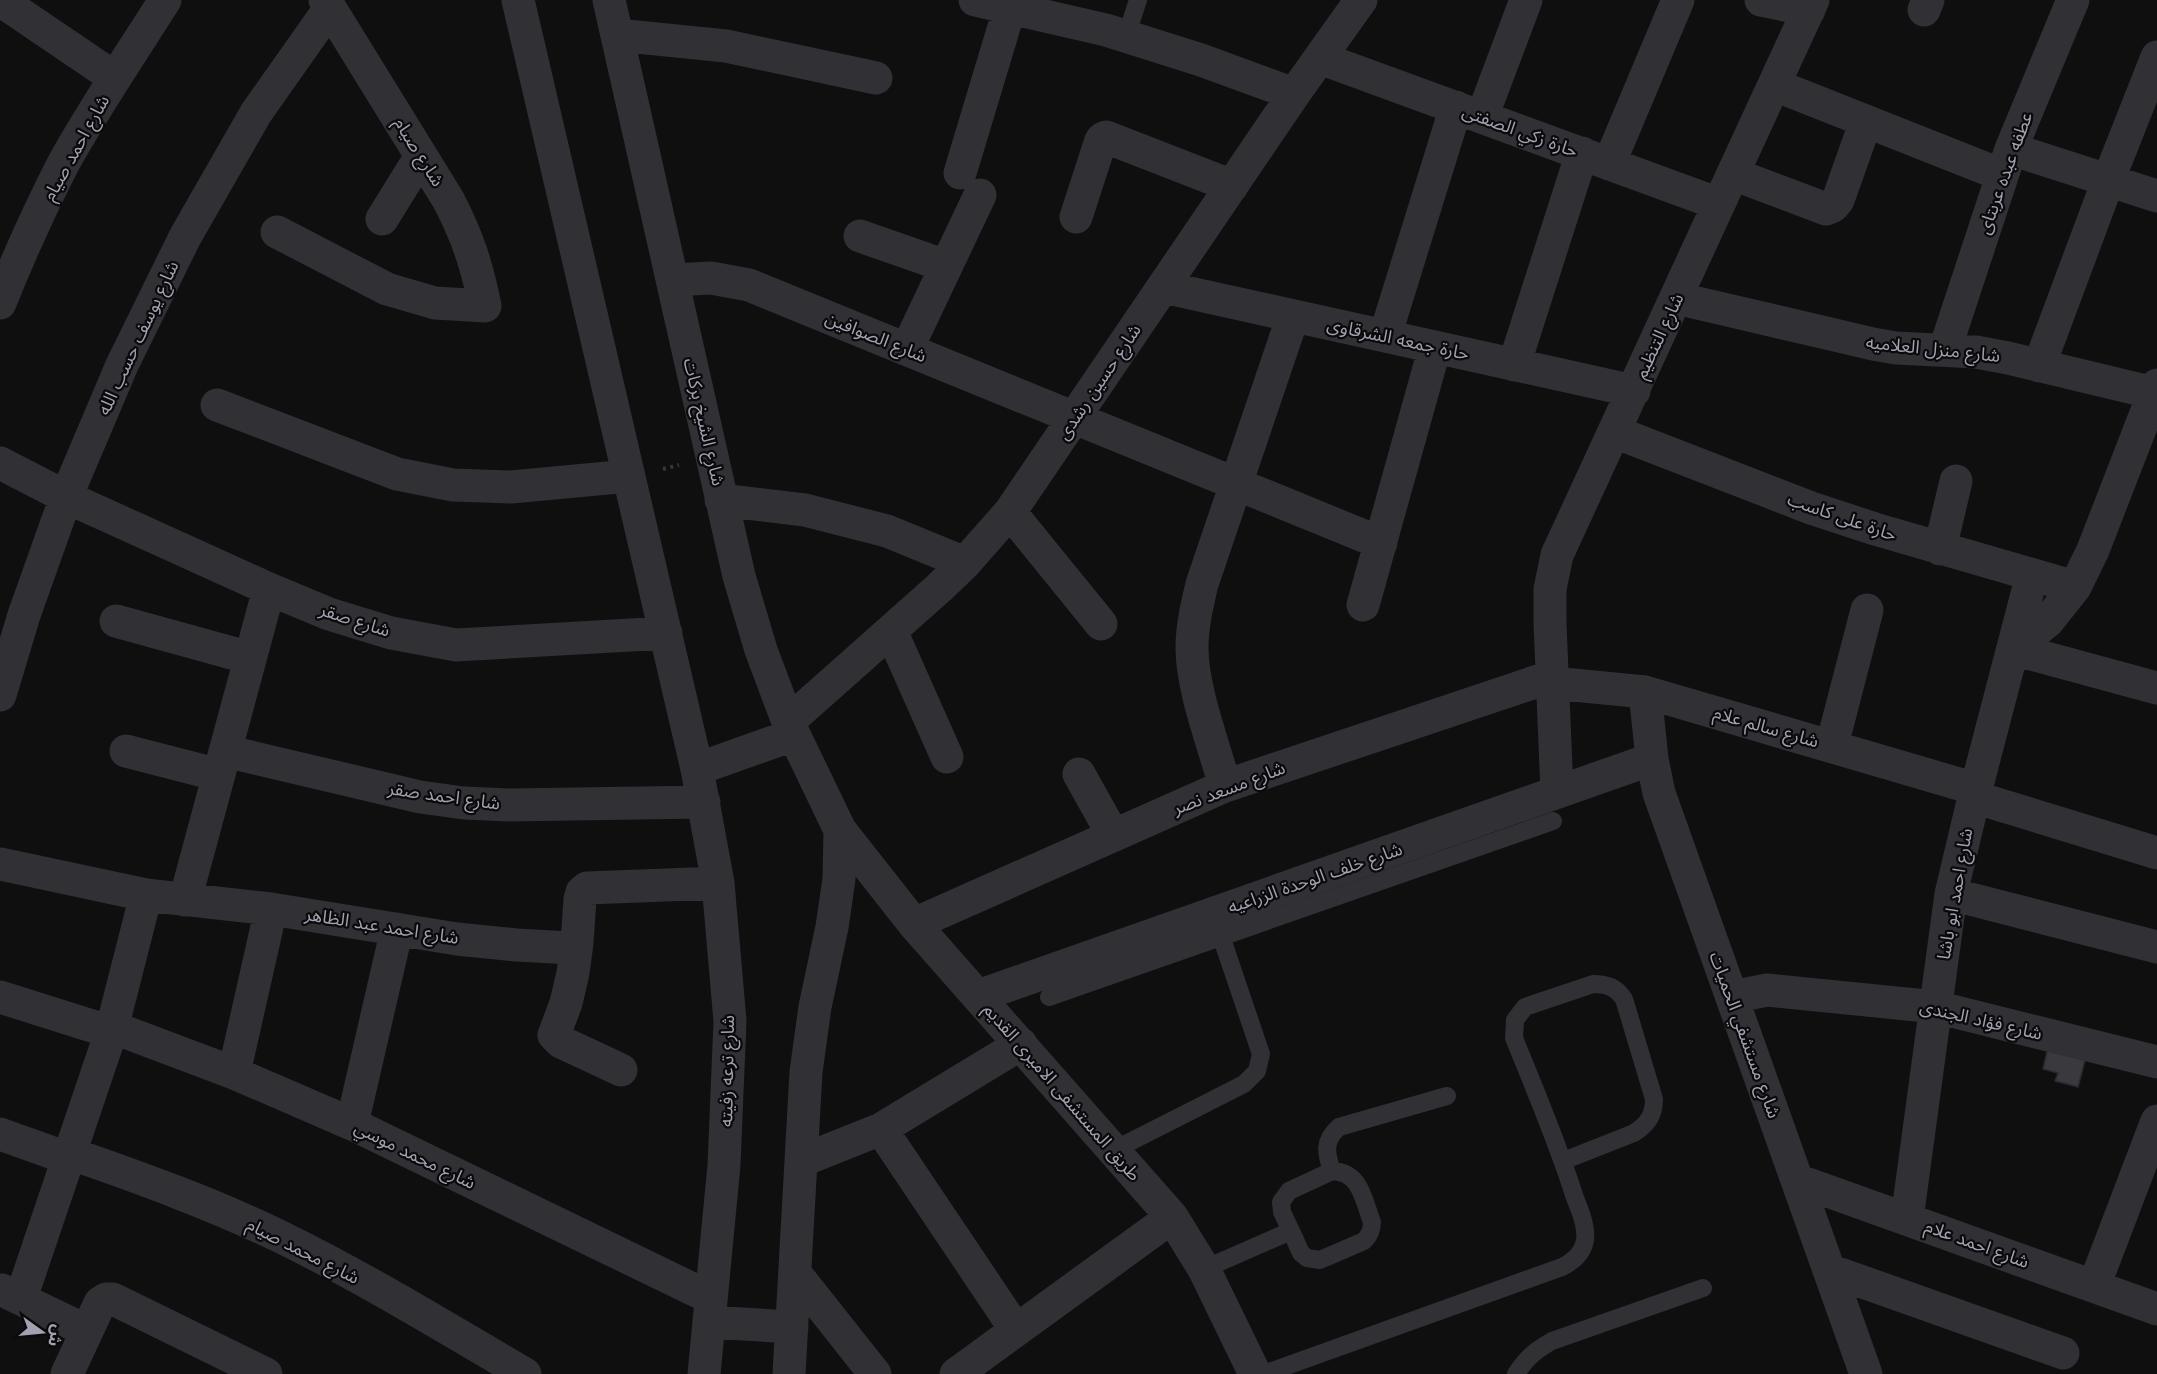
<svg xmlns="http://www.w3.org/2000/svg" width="2157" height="1374" font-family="Jost,'Noto Sans Arabic',sans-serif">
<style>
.building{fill:#39393e;stroke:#2a292d;stroke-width:1.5}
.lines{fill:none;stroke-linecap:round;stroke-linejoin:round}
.path{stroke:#36373c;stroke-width:4;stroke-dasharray:3 4.5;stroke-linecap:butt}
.service{stroke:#303035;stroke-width:18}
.minor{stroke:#303035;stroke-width:33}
.labels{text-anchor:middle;stroke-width:4.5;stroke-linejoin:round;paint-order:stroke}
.street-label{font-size:18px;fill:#a0a2b2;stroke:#0a0a0b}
</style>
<rect width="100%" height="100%" fill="#0f0f10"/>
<path class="building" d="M2050,1039L2088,1049L2078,1087L2055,1081L2058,1073L2043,1069Z"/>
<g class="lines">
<path class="path" d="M663,469L679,465"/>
<path class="service" d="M1126,37L1138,0
M1049,997L1553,821
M1114,1150L1244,1084L1257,1071L1261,1054L1221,936
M1332,1171C1361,1172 1363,1199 1372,1222C1372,1230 1370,1235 1364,1241L1320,1260L1307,1258L1301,1253L1291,1231L1282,1212L1281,1202L1289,1191Z
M1332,1171C1326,1153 1323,1141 1339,1127L1447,1096
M1204,1269L1291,1231
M1264,1374L1562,1267C1574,1261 1583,1253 1585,1240C1587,1225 1579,1209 1574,1195C1557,1141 1535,1090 1514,1038L1515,1020L1525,1007L1593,984C1607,984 1616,987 1624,999L1654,1099C1654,1115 1648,1124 1634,1133L1563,1161
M1516,1374C1526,1358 1536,1350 1552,1341L1703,1288"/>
<path class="minor" d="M0,0L115,78
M518,0L697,769L718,883L730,1021L724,1165L704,1374
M609,0L739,576L761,650L788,722L840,830L914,924L1172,1217L1204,1269L1255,1374
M975,0L1106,30L1201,60L1294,94
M1761,0L1809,10
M1924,10L1928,0
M617,35L726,46L876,78
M1320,58L1719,204
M1775,85L2002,175
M1482,117L1526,0
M2011,149L2157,196
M1609,164L1678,0
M960,173L1010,7
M1733,174L1826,209L1833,206L1838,200L1866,121
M1076,217L1100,143L1102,139L1106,137L1232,186
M382,219L421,156
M277,232L387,289L435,303L485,306C477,266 468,238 449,201L325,0
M860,236L946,266
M672,280L711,278L749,285L1381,543
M1163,287L1634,391
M1676,298L1873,344L1896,348L1976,352L2008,358L2154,393
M0,303C19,255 40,209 63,164C94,108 131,54 165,0
M1385,336L1456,107
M907,349L980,195
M1945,349L2011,149L2073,0
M1514,365L1582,153
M2039,366L2108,181L2157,57
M217,405L397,474L453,485L511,487L629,476
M1615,432L1811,508L1875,529L2075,587
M0,463L66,497L269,589L329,614L391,633L456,645L666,633
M721,500L805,510L887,531L965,563
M1010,512L1101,624
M1940,549L1956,481
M1363,605L1435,347
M116,621L250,658
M891,631L947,757
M2013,649L2048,621L2075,587L2093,550L2157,385
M2013,649L2157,688
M1553,683L1645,692L1976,789
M1645,692L1652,759L1659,793L1866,1374
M0,695L24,615L66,497L122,365L185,237L256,113L330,8
M788,722L939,588L965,563L1010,512L1294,94L1361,0
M1832,745L1867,610
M126,751L219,775
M225,751L420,797L464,803L509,805L704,802
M697,769L793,735
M1079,774L1113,835
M1225,786C1214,746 1192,689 1192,648C1192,626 1197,605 1202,584L1293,316
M1557,792L1550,623V589L1557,555L1813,0
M1974,797L2157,853
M0,864L146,895L271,909L457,939L517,945L570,948L577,943L580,899L582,892L587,888L718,883
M1951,894L2157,947
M185,900L269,589
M914,924L1225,786L1553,676
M577,943L573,973L566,1003L554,1035L561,1042L621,1070
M978,996L1652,759
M0,997L111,1032
M1732,997L1767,990L1936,1007L2157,1062
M112,1027L234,1073L352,1124L711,1298
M234,1073L271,909
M352,1124L397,929
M881,1129L1016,1330
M0,1134L67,1158
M69,1153C141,1178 213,1204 281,1237C365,1278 444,1327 525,1374
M801,1161L881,1129L1021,1044
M1797,1180L2157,1309
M1907,1219L1951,894L1974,797L2032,575
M1829,1270L2063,1353
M795,1273L875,1374
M2094,1286L2157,1121
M2,1290L87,1331
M21,1298L111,1032L146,895
M709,1322L792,1327
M67,1374L100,1303L106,1299H113L266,1374
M789,1374L806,1072L815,1007L832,927L839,879L840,830
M956,1374L1172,1217"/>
</g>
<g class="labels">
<g class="street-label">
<text transform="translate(1520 131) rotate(20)" y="6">حارة زكي الصفتى</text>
<text transform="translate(76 148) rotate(-61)" y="6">شارع احمد صيام</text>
<text transform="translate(419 152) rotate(58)" y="6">شارع صيام</text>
<text transform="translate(2005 173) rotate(-70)" y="6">عطفه عبده عربتاى</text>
<text transform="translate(1659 336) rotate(-65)" y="6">شارع التنظيم</text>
<text transform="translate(876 337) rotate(22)" y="6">شارع الصوافين</text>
<text transform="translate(138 338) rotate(-65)" y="6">شارع يوسف حسب الله</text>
<text transform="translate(1398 339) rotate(12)" y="6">حارة جمعه الشرقاوى</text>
<text transform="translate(1933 349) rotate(6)" y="6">شارع منزل العلاميه</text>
<text transform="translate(1099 382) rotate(-56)" y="6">شارع حسين رشدى</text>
<text transform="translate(704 422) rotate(77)" y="6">شارع الشيخ بركات</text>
<text transform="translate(1842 517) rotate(19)" y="6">حارة على كاسب</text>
<text transform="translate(355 620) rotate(18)" y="6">شارع صقر</text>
<text transform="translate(1766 727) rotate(16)" y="6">شارع سالم علام</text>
<text transform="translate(1229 788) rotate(-21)" y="6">شارع مسعد نصر</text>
<text transform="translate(444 796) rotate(8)" y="6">شارع احمد صقر</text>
<text transform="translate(1315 878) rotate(-19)" y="6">شارع خلف الوحدة الزراعيه</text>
<text transform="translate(1955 894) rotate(-80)" y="6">شارع احمد ابو باشا</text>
<text transform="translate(382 926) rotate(9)" y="6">شارع احمد عبد الظاهر</text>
<text transform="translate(1981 1020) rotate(13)" y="6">شارع فؤاد الجندى</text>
<text transform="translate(1745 1035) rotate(70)" y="6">شارع مستشفي الحميات</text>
<text transform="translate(727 1071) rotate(-89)" y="6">شارع ترعه زفيته</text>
<text transform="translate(1062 1092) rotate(49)" y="6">طريق المستشفى الاميرى القديم</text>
<text transform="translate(415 1155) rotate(26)" y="6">شارع محمد موسي</text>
<text transform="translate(1977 1244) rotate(20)" y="6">شارع احمد علام</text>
<text transform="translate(303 1251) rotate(27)" y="6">شارع محمد صيام</text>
</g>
</g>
<g transform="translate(42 1332) rotate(105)" stroke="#0a0a0b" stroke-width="4.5" paint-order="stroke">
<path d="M0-4.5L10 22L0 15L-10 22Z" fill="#a0a2b2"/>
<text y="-9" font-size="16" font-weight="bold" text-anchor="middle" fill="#a0a2b2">ش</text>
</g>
</svg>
